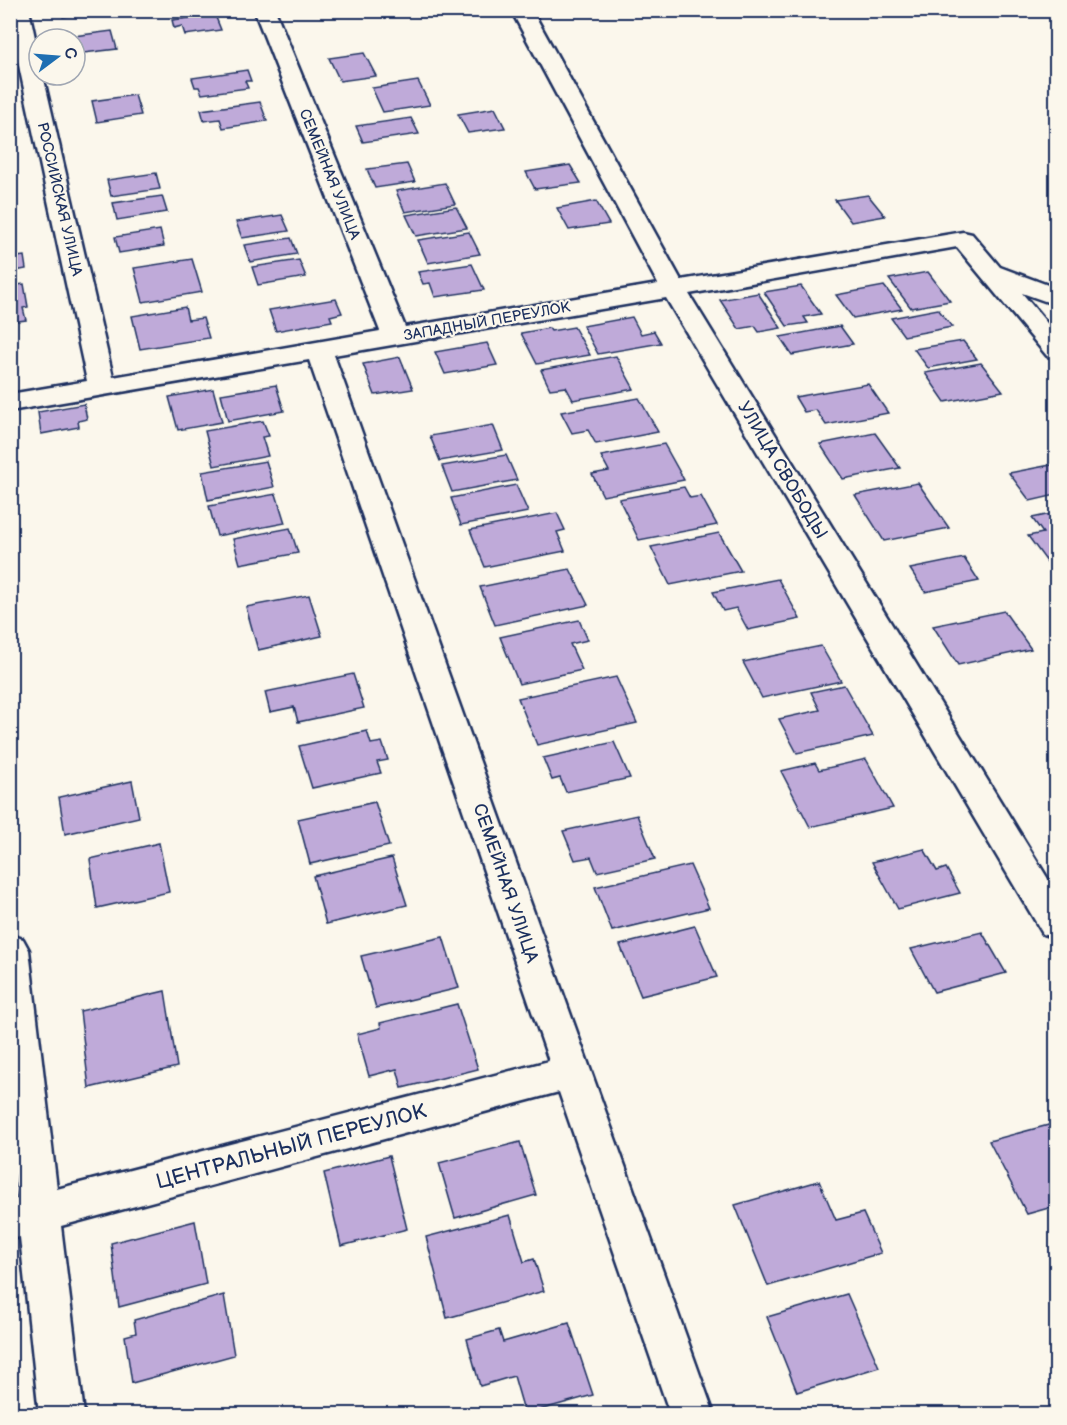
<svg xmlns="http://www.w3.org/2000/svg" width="1067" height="1425" font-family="'Balsamiq Sans',sans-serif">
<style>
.building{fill:#bfaad9;stroke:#1b2f5e;stroke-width:1.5}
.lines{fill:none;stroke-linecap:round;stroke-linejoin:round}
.street-casing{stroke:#1b2f5e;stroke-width:5}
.street{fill:#fbf7ec;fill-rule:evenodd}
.labels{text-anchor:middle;stroke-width:4.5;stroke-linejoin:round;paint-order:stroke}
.far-street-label{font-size:15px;fill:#1b2f5e;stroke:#fbf7ec}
.street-label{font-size:18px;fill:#1b2f5e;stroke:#fbf7ec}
.near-street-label{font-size:21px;fill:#1b2f5e;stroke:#fbf7ec}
</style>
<rect width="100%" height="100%" fill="#fbf7ec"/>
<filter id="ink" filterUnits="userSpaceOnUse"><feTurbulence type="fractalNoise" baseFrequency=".0167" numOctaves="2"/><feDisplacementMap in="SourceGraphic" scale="12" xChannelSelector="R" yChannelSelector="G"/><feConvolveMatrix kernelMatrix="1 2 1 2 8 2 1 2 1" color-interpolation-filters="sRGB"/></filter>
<g filter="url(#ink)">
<path class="building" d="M61,10H110V11L63,17Z
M215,15L221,30L185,35L182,26L174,28L172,20Z
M112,31L117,49L75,54V39H66V37Z
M364,53L376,76L340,81L329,58Z
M247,70L251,81H245L248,88L202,94L199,87H195L192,78Z
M418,81L430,105L383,112L372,88Z
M135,95L141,115L97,122L92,101Z
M260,102L267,121L223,128L220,119L204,121L201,110Z
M495,108L505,128L468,133L458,114Z
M411,118L419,134L363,142L356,126Z
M407,164L415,182L375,188L367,169Z
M570,165L581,183L535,189L526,172Z
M156,173L160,189L111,196L107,180Z
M445,183L455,204L405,212L396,191Z
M868,195L885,216L851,222L835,200Z
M162,196L167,212L117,220L113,203Z
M596,201L609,224L569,230L557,208Z
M456,207L467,228L416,236L406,215Z
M282,215L289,231L242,238L236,222Z
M160,230L164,246L119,253L115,237Z
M469,232L480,254L428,263L418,240Z
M291,238L297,254L250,262L244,245Z
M24,256L26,269L10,272V258Z
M192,259L202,292L143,302L134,268Z
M299,260L306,277L258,285L252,267Z
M472,264L484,290L435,297L430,283L423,284L418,272Z
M928,272L950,301L911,308L889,279Z
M24,284L28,307L23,308L26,320L10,322V286Z
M801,286L821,314L804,317L808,323L787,326L764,292Z
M884,286L902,309L853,318L836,295Z
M758,293L781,328L759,332L755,326L739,329L720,300Z
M336,299L342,313L330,316L332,321L276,331L269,310Z
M185,307L188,320L203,318L209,338L140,349L132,316Z
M938,309L952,327L904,336L891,318Z
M632,317L641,334L654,331L661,343L598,354L583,326Z
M840,326L853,344L792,355L780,337Z
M574,327L590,355L537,364L521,333L549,328L551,331Z
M963,341L977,359L928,368L914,349Z
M487,343L497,365L445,374L435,352Z
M616,356L634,389L573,400L566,387L550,389L541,370Z
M400,357L413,389L375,395L363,364Z
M981,363L1003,391L945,402L925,373Z
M868,384L888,413L826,425L816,410L804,412L795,397Z
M276,385L284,411L228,421L221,394Z
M213,389L222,422L178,430L169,397Z
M639,398L658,432L596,444L588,430L572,433L561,412Z
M84,404L87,419L78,421L79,427L41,434L38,412Z
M263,421L269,436L262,437L268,456L214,466L205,431Z
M493,425L503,450L440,461L430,436Z
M875,433L900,468L843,479L820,444Z
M664,444L684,480L603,496L592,474L609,471L601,456Z
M506,455L517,480L452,492L442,466Z
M266,461L274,487L208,500L202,472Z
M1056,464V495L1030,501L1009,473Z
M918,483L949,528L884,541L855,495Z
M516,485L528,512L461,525L451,498Z
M684,487L690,498L701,496L717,525L639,540L619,499Z
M276,494L285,523L217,536L209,506Z
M557,513L565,530L557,532L565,551L485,567L470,530Z
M1056,513V565L1050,566L1028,536L1043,533L1032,518Z
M290,528L298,553L240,564L233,539Z
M719,533L741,571L670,585L651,547Z
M964,558L979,581L925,592L910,569Z
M570,569L588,605L495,625L480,587Z
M778,579L800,619L748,630L736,608L723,611L713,592Z
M309,595L322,636L258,650L246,607Z
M1004,611L1031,649L958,665L933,626Z
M579,620L588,640L570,644L582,670L519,684L500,637Z
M821,646L841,681L762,698L743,662Z
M353,674L364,708L298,722L294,707L270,712L265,692Z
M616,677L637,723L537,745L518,698Z
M844,685L873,736L797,753L779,719L820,710L811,692Z
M367,731L371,744L382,742L388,760L377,762L381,773L312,788L299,746Z
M614,742L630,778L566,792L560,778L552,780L543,758Z
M866,759L893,808L810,827L781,771L815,763L819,770Z
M132,781L139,817L65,834L59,797Z
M375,802L389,846L310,864L298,819Z
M637,815L655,859L597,872L591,857L575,860L563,831Z
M159,843L169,892L97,908L90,859Z
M924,849L937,871L946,868L960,893L898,909L872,862Z
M392,858L407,905L326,924L313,876Z
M690,865L709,908L612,931L595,887Z
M695,926L717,977L641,996L620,945Z
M982,932L1006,973L934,992L911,949Z
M443,937L459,988L376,1008L361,956Z
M165,991L177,1067L89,1088L80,1011Z
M457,1004L478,1069L402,1088L397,1069L369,1076L357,1034L381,1028L380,1023Z
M1056,1123V1206L1027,1214L989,1141Z
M520,1142L536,1195L455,1218L439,1163Z
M389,1156L407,1229L341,1246L324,1173Z
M819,1181L836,1220L863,1213L881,1253L768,1286L735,1205Z
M510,1215L524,1262L534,1259L544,1291L447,1318L426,1237Z
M195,1221L206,1284L119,1307L111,1243Z
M847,1294L879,1367L797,1392L767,1317Z
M224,1295L234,1355L132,1383L125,1336L136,1333L134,1320Z
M569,1323L593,1395L525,1414L514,1376L480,1386L467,1339L499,1330L503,1342Z"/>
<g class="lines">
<defs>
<path id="street" d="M10,10H29L39,56V75H43L113,377L380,331L254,10H275L405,327L658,284L511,10H532L681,280L963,232L972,234L1000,267L1056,288V305L1022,293L1056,334V358L1047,356L957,247L689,294L1056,892V938L1043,934L666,298L334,355L714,1414H670L559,1092L61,1226L84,1414H39L20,1237L10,1239V1201L17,1199L10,1138V935L23,939L29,950L57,1189L549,1061L309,360L10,411V394L87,381L10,24Z"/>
</defs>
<use href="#street" class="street-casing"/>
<use href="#street" class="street"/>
</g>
</g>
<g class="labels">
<g class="far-street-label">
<text transform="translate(330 174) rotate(68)" y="5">СЕМЕЙНАЯ УЛИЦА</text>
<text transform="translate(60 199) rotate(77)" y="5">РОССИЙСКАЯ УЛИЦА</text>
<text transform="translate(487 321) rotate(-10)" y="5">ЗАПАДНЫЙ ПЕРЕУЛОК</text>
</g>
<g class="street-label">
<text transform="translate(783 470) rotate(59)" y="6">УЛИЦА СВОБОДЫ</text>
<text transform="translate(506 883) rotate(71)" y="6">СЕМЕЙНАЯ УЛИЦА</text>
</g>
<g class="near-street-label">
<text transform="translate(291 1146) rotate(-15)" y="7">ЦЕНТРАЛЬНЫЙ ПЕРЕУЛОК</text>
</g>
</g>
<rect width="1067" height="1425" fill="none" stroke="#fbf7ec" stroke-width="36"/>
<rect x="18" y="18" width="1031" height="1389" fill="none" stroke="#1b2f5e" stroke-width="2" filter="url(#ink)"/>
<g transform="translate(57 57) rotate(74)"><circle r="28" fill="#fbf7ec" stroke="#a1a7b3" stroke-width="1.5"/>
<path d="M0-4.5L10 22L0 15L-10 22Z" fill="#1f6fb2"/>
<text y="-9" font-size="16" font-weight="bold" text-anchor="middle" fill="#1b2f5e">С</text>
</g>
</svg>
